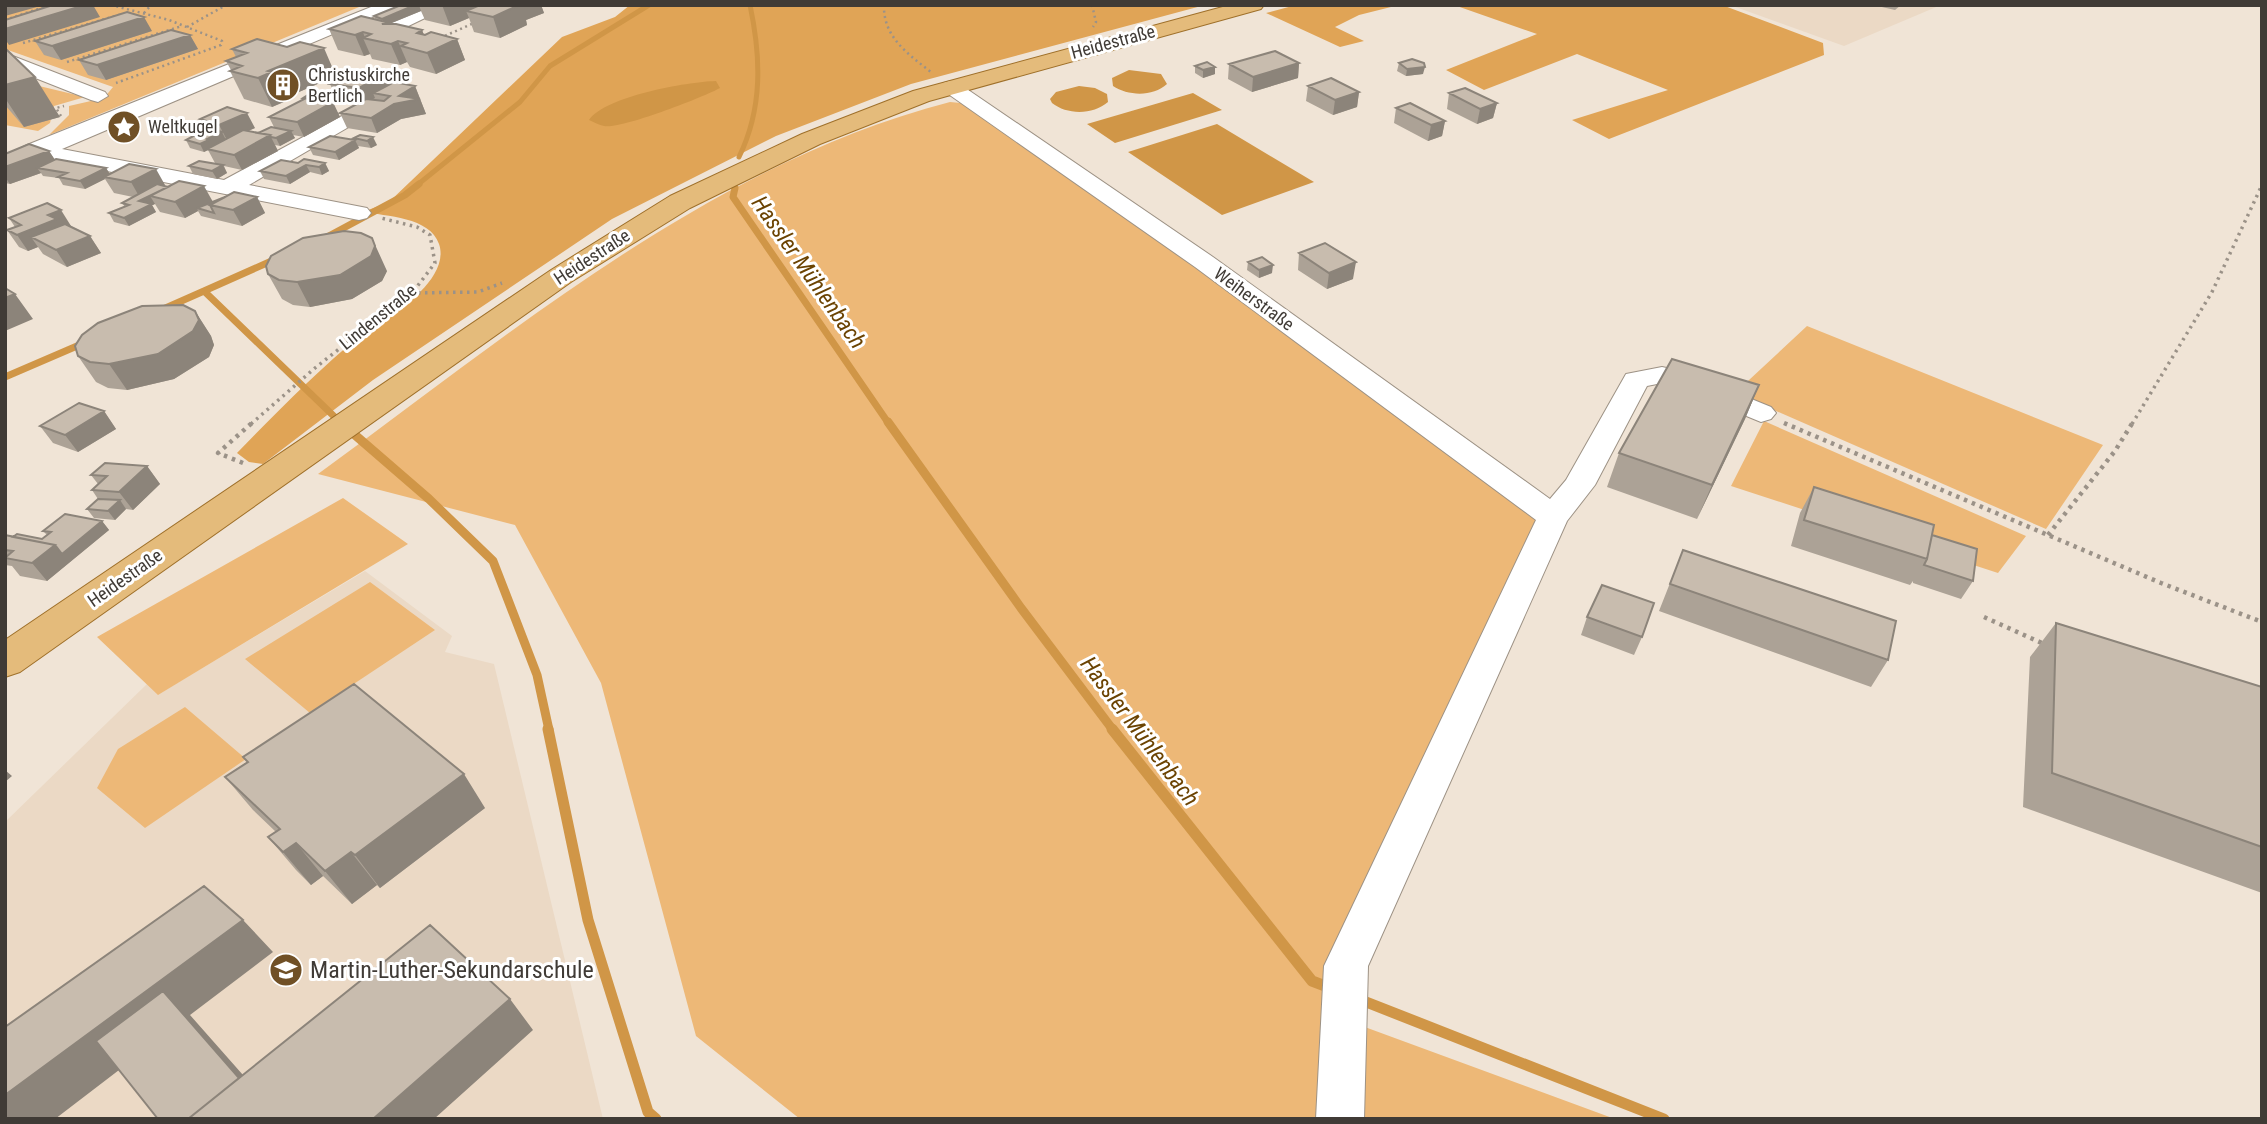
<svg xmlns="http://www.w3.org/2000/svg" width="2267" height="1124" font-family="'Roboto Condensed',sans-serif">
<style>
.built{fill:#ebd9c5}
.green{fill:#edb877}
.forest{fill:#e0a456}
.water{fill:#d09647}
.lines{fill:none;stroke-linecap:round;stroke-linejoin:round}
.stream-far3{stroke:#d09647;stroke-width:5}
.stream-far2{stroke:#d09647;stroke-width:7}
.stream-far1{stroke:#d09647;stroke-width:9}
.stream{stroke:#d09647;stroke-width:11}
.minor-casing{stroke:#9d9285;stroke-width:2}
.major-casing{stroke:#9f702a;stroke-width:2}
.path-far2{stroke:#9b9288;stroke-width:2.5;stroke-dasharray:2 3.5;stroke-linecap:butt}
.path-far1{stroke:#9b9288;stroke-width:3.5;stroke-dasharray:2.5 4.5;stroke-linecap:butt}
.path{stroke:#9b9288;stroke-width:4.5;stroke-dasharray:3.5 5;stroke-linecap:butt}
.minor{fill:#fff;fill-rule:evenodd}
.major{fill:#e4bb7b;fill-rule:evenodd}
.wall{fill:#aca296}
.shaded-wall{fill:#8c847a}
.building{fill:#c8bcae;stroke:#8c847a;stroke-width:2}
.labels{text-anchor:middle;stroke-width:6;stroke-linejoin:round;paint-order:stroke}
.far-street-label{font-size:18px;fill:#403b36;stroke:#fff}
.far-poi-label{font-size:18px;fill:#403b36;stroke:#fff;text-anchor:start}
.water-label{font-size:23px;font-style:italic;fill:#6b4302;stroke:#fff}
.near-poi-label{font-size:24px;fill:#403b36;stroke:#fff;text-anchor:start}
</style>
<rect width="100%" height="100%" fill="#f0e4d6"/>
<path class="built" d="M1730,5H1941L1844,46Z
M365,571L452,636L445,652L494,664L603,1119H5V822L147,684L159,694Z"/>
<path class="green" d="M5,5H364L49,135L69,115V106L104,98L113,87L5,49Z
M5,77L10,79L85,97L54,106L50,123L38,131L5,125Z
M950,102L971,104L1540,511L1343,1019L1615,1119H800L696,1036L601,683L515,525L318,474C514,331 711,164 950,102Z
M1807,326L2103,445L2046,529L1735,393Z
M1764,421L2026,536L1998,573L1731,486Z
M343,498L408,544L158,695L97,637Z
M370,582L435,630L310,713L245,659Z
M185,707L246,759L145,828L97,788L118,749Z"/>
<path class="forest" d="M630,5H1205L911,84L776,136L612,219L373,380L263,464L249,462L237,453C277,412 317,371 361,335C380,320 403,307 421,291C433,279 445,261 439,244C430,217 386,216 363,212L389,202L562,37L615,17Z
M1296,5H1399L1359,15L1335,27L1364,41L1340,47L1266,13Z
M1454,5H1722L1823,43L1824,55L1609,139L1572,120L1668,90L1577,54L1484,90L1446,70L1537,34Z"/>
<path class="water" d="M1129,70L1161,74L1167,84C1153,97 1128,96 1113,86L1112,78Z
M716,81L720,88C704,97 619,130 604,126C599,125 594,122 589,120C606,96 686,82 716,81Z
M1079,86L1095,88L1107,94L1108,102C1093,115 1067,115 1052,103L1050,99L1056,92Z
M1193,93L1222,110L1115,143L1087,124Z
M1217,124L1314,182L1222,215L1128,152Z"/>
<g class="lines">
<path class="stream-far3" d="M739,157C763,108 761,57 750,5
M416,186L520,102L550,66L649,5"/>
<path class="stream-far2" d="M735,188L733,197L889,424
M325,238L405,195L419,184
M276,259L204,291L342,424
M161,310L204,291
M5,377L84,343"/>
<path class="stream-far1" d="M340,422L429,499L493,561L537,675L549,730
M888,422L1021,608L1113,730"/>
<path class="stream" d="M548,729L588,920L648,1112L656,1119
M1112,729L1312,981L1333,989
M1356,998L1664,1119"/>
<defs>
<path id="minor" d="M376,5H401L62,149L224,180L364,104L374,110L371,114L249,185L367,208L371,213L367,218L359,220L40,158L5,171V156L27,145Z
M427,5H452L398,31H384L382,27Z
M5,53L105,92L108,96L98,102L91,100L5,66Z
M951,81L958,83L1213,257L1550,499L1566,480L1626,374L1662,367L1685,372L1771,407L1776,413L1771,419L1761,422L1676,387L1662,383L1647,386L1595,485L1567,521L1368,966L1364,1119H1316L1324,966L1536,520L1195,267L944,91L941,87L944,83Z"/>
<path id="major" d="M1230,5H1264L1261,9L929,101L820,144L690,208L571,282L20,672L5,677V640L551,270L670,196L802,134L913,91Z"/>
</defs>
<use href="#minor" class="minor-casing"/>
<use href="#major" class="major-casing"/>
<path class="path-far2" d="M111,5L169,20L222,41L221,45L116,83
M884,5C883,37 908,54 931,72
M1092,5L1096,22L1093,27
M144,13L151,5
M5,20L50,5
M187,27L226,5
M440,38L474,23
M23,43L122,14
M67,62L182,26
M61,116L56,108L64,106"/>
<path class="path-far1" d="M411,293L478,292L502,283
M251,424L315,368L416,288L435,263L430,235L417,227L381,218
M2132,424L2212,292L2262,185"/>
<path class="path" d="M1784,423L2161,583L2262,622
M243,463L218,453L253,422
M2048,535L2115,451L2133,422
M1984,617L2044,644"/>
<use href="#minor" class="minor"/>
<use href="#major" class="major"/>
</g>
<path class="wall" d="M401,5H541L544,13L526,20L527,25L500,38L474,32L469,18L450,26L425,20L421,11L389,24L422,30L424,35L457,39L465,60L436,74L410,67L407,62L400,65L372,59L370,54L364,56L338,50L329,29L375,19L374,16Z
M1873,5H1901L1895,10Z
M152,31L61,60L44,55L35,41Z
M190,35L198,49L106,80L88,75L79,60Z
M232,49L336,76L285,98L286,101L272,107L244,99L230,71L231,70L226,61L236,57Z
M5,51L60,117L24,127L5,105Z
M1299,63L1298,78L1252,92L1228,79L1229,64Z
M1399,63L1423,74L1406,76L1397,71Z
M1195,66L1215,74L1203,78L1195,73Z
M385,74L390,84L415,86L426,114L401,119L377,133L347,128L340,113L361,102L337,99L330,84Z
M1308,86L1359,92L1357,107L1333,115L1306,101Z
M1449,93L1497,103L1493,118L1477,124L1447,109Z
M328,96L340,117L304,137L293,135L295,138L280,146L275,145L278,151L242,170L224,166L227,173L217,179L193,174L189,166L215,163L208,150L204,152L190,148L186,140L205,130L200,119L255,128L248,131L258,133L274,127L269,117L304,99L303,98Z
M1396,108L1445,121L1442,136L1428,141L1394,123Z
M360,135L377,145L371,148L358,146L359,148L339,160L313,155L309,147L355,140L354,138Z
M49,151L55,160L106,168L110,174L165,185L164,186L213,201L257,197L265,213L242,226L201,216L198,211L185,218L160,212L155,204L152,205L156,212L129,226L114,222L109,213L125,207L122,203L133,197L114,193L105,179L85,189L63,185L59,178L43,176L41,173L10,184L5,183V154Z
M298,163H325L329,171L322,175L310,172L290,184L264,179L260,171Z
M9,218L71,226L90,236L101,253L67,267L43,254L38,247L28,251L19,247L7,230L15,227Z
M1299,253L1353,279L1327,289L1298,270Z
M1248,262L1272,273L1259,278L1247,270Z
M387,271L382,281L352,299L310,307L293,305L282,299L268,274Z
M195,311L211,336L214,345L209,357L174,379L127,390L108,388L96,382L78,356Z
M1759,385L1745,419L1697,519L1607,487L1619,453Z
M104,411L116,429L78,452L53,443L40,426Z
M147,466L160,484L133,510L126,509L115,520L94,518L87,509L98,499L92,490L98,484L91,475Z
M1814,487L1932,535L1973,581L1961,599L1913,583V581L1910,585L1791,546L1800,513Z
M102,521L109,530L47,581L20,576L12,566L5,565V535L42,539L47,535L43,531Z
M1683,550L1888,660L1871,687L1659,611Z
M1587,617L1642,637L1634,655L1581,635Z
M2056,623L2262,687V893L2023,807L2030,657Z
M243,757L485,808L380,888L377,885L352,904L323,876L311,885L296,870L268,837L276,832L253,810L225,777L247,762Z"/>
<path class="shaded-wall" d="M5,5H44L5,16Z
M85,5H93L100,17L9,45L5,39V29Z
M415,5H419L421,11L387,25L398,41L407,62L400,65L382,24L384,23L382,19Z
M442,5H488L466,11L469,18L450,26Z
M513,5H541L544,13L526,20L527,25L500,38L493,17Z
M144,17L152,31L61,60L52,46Z
M422,30L430,51L457,39L465,60L436,74L427,53L417,33Z
M363,32L365,38H363L370,54L364,56L355,35Z
M190,35L198,49L106,80L97,65Z
M324,48L336,76L285,98L286,101L272,107L258,78L268,71Z
M1299,63L1298,78L1252,92L1253,77Z
M1215,67V74L1203,78V70Z
M1425,67L1423,74L1406,76L1407,69Z
M385,74L392,89L373,93L375,98L366,103L359,88Z
M35,77L60,117L24,127L5,98V85Z
M415,86L426,114L401,119L377,133L371,118L399,96Z
M1359,92L1357,107L1333,115L1335,100Z
M328,96L331,103L333,102L340,117L304,137L297,122L320,101Z
M1497,103L1493,118L1477,124L1480,109Z
M247,113L255,128L227,140L219,125Z
M1445,121L1442,136L1428,141L1431,125Z
M291,131L295,138L280,146L276,138Z
M222,132L226,140L207,149L208,150L204,152L200,144L207,139Z
M270,135L278,151L242,170L234,155Z
M373,137L377,145L371,148L367,141Z
M355,140L359,148L339,160L335,152Z
M49,151L59,166L37,168L41,173L10,184L5,177V167Z
M325,163L329,171L322,175L319,167Z
M223,165L227,173L217,179L212,171Z
M306,165L310,172L290,184L286,176Z
M106,168L111,176L104,177L105,179L85,189L80,181Z
M156,169L165,185L140,198L131,182Z
M204,186L213,202L197,208L198,211L185,218L175,202Z
M150,196L155,204L152,205L156,212L129,226L124,218L139,201Z
M257,197L265,213L242,226L233,210Z
M61,210L71,226L31,237L38,247L28,251L17,235L48,215Z
M90,236L101,253L67,267L56,250Z
M372,238L387,271L382,281L352,299L310,307L297,282Z
M1356,262L1353,279L1327,289L1329,273Z
M1273,265L1272,273L1259,278V270Z
M15,294L33,319L5,331V298Z
M195,311L211,336L214,345L209,357L174,379L127,390L109,364Z
M1759,385L1745,419L1697,519L1712,485Z
M104,411L116,429L78,452L65,435Z
M147,466L160,484L133,510L119,492Z
M120,500L126,509L115,520L108,511Z
M102,521L109,530L47,581L32,563L55,545Z
M5,770L12,776L5,782Z
M464,774L485,808L380,888L355,855Z
M296,843L323,876L311,885L283,852Z
M351,852L377,885L352,904L325,871Z
M243,920L273,952L190,1015L272,1108L259,1119L187,1018L55,1119H5V1095Z
M510,999L533,1030L434,1119H373Z"/>
<path class="building" d="M53,5H85L5,29V20Z
M401,5H415L382,19L374,16Z
M480,5H519L493,17L466,11Z
M127,12L144,17L52,46L35,41Z
M361,16L386,22L382,24H396L422,30L417,33L425,35L431,32L457,39L427,53L401,46L407,43L398,41L391,44L363,38L371,34L363,32L355,35L329,29Z
M171,30L190,35L97,65L79,60Z
M257,39L287,47L300,42L324,48L268,71L272,72L258,78L230,71L242,66L226,61L247,53L232,49Z
M7,50L35,77L5,85V51Z
M1275,51L1299,63L1253,77L1229,64Z
M1412,59L1424,63L1425,67L1407,69L1399,63Z
M1207,62L1215,67L1203,70L1195,66Z
M358,70L385,74L359,88L330,84Z
M1331,78L1359,92L1335,100L1308,86Z
M394,82L415,86L399,96L420,99L394,104L371,118L340,113L366,99L384,101L390,96L373,93Z
M1465,88L1497,103L1480,109L1449,93Z
M311,93L328,96L321,100L303,98Z
M306,98L333,102L297,122L269,117Z
M1410,103L1445,121L1431,125L1396,108Z
M227,107L247,113L219,125L200,119Z
M271,127L291,131L276,138L271,137L270,135L258,133Z
M208,128L222,132L207,139L209,140L200,144L186,140Z
M243,130L270,135L234,155L207,149Z
M360,135L373,137L367,141L354,138Z
M330,136L355,140L335,152L309,147Z
M29,144L49,151L5,167V154Z
M56,159L106,168L80,181L58,177L67,173L37,168Z
M304,159L325,163L319,167L306,165L286,176L260,171L281,160L298,163Z
M199,161L223,165L212,171L189,166Z
M129,164L156,169L131,182L104,177Z
M179,181L204,186L175,202L150,196Z
M157,184L168,187L139,201L152,204L124,218L109,213L129,205L122,203Z
M234,192L257,197L233,210L210,205Z
M225,197L210,205L214,213L197,208Z
M47,203L61,210L48,215L57,219L17,235L7,230L21,225L9,218Z
M65,224L90,236L56,250L31,237Z
M344,231L361,233L372,238L375,246L371,256L340,275L297,282L279,280L268,274L266,266L271,256L303,238Z
M1325,243L1356,262L1329,273L1299,253Z
M1262,257L1273,265L1259,270L1248,262Z
M5,288L15,294L5,298Z
M183,305L195,311L199,320L193,331L158,354L109,364L90,362L78,356L75,346L82,335L98,323L142,306Z
M1672,359L1759,385L1712,485L1619,453Z
M79,403L104,411L65,435L40,426Z
M105,463L147,466L119,492L92,490L107,476L91,475Z
M1814,487L1934,525L1927,559L1804,520Z
M98,499L120,500L108,511L87,509Z
M65,514L102,521L62,554L55,545L13,537L17,534L42,539L51,532L43,531Z
M5,535L55,545L32,563L5,558L13,551L5,550Z
M1932,535L1977,549L1973,581L1924,565L1927,559Z
M1683,550L1896,621L1888,660L1670,584Z
M1602,585L1654,603L1642,637L1587,617Z
M2056,623L2262,687V847L2052,773Z
M354,684L464,774L355,855L351,852L325,871L296,843L283,852L268,837L280,829L225,777L248,762L243,757Z
M204,886L243,920L5,1095V1027Z
M430,925L510,999L373,1119H188Z
M163,991L239,1078L188,1119H158L96,1041Z"/>
<defs>
<symbol id="building-disc" viewBox="-11 -11 22 22"><circle r="9.5" fill="#705026" stroke="#fff"/><path d="M-4-6H4V6H1V3H-1V6H-4ZM-2.5-4.3h1.7v1.8h-1.7ZM.8-4.3h1.7v1.8H.8ZM-2.5-1h1.7V.8h-1.7ZM.8-1h1.7V.8H.8Z" fill="#fff"/></symbol>
<symbol id="sight-disc" viewBox="-11 -11 22 22"><circle r="9.5" fill="#705026" stroke="#fff"/><path d="M0-6L1.8-2.2L6-1.7L2.9 1.2L3.7 5.4L0 3.3L-3.7 5.4L-2.9 1.2L-6-1.7L-1.8-2.2Z" fill="#fff"/></symbol>
<symbol id="school-disc" viewBox="-11 -11 22 22"><circle r="9.5" fill="#705026" stroke="#fff"/><path d="M0-5L7-2L0 1L-7-2ZM-4 1L0 2.5L4 1V4Q0 6-4 4Z" fill="#fff"/></symbol>
</defs>
<g fill-rule="evenodd">
<use href="#building-disc" x="264" y="66" width="38" height="38"/>
<use href="#sight-disc" x="105" y="108" width="38" height="38"/>
<use href="#school-disc" x="267" y="951" width="38" height="38"/>
</g>
<g class="labels">
<g class="far-street-label">
<text transform="translate(1113 42) rotate(-15)" y="6">Heidestraße</text>
<text transform="translate(592 257) rotate(-33)" y="6">Heidestraße</text>
<text transform="translate(1254 299) rotate(36)" y="6">Weiherstraße</text>
<text transform="translate(378 317) rotate(-39)" y="6">Lindenstraße</text>
<text transform="translate(125 578) rotate(-35)" y="6">Heidestraße</text>
</g>
<g class="far-poi-label">
<text x="308" y="81">Christuskirche<tspan x="308" dy="21">Bertlich</tspan></text>
<text x="148" y="133">Weltkugel</text>
</g>
<g class="water-label">
<text transform="translate(809 272) rotate(55)" y="8">Hassler Mühlenbach</text>
<text transform="translate(1140 731) rotate(53)" y="8">Hassler Mühlenbach</text>
</g>
<g class="near-poi-label">
<text x="310" y="978">Martin-Luther-Sekundarschule</text>
</g>
</g>
<rect width="2267" height="1124" fill="none" stroke="#403b36" stroke-width="14"/>
</svg>
